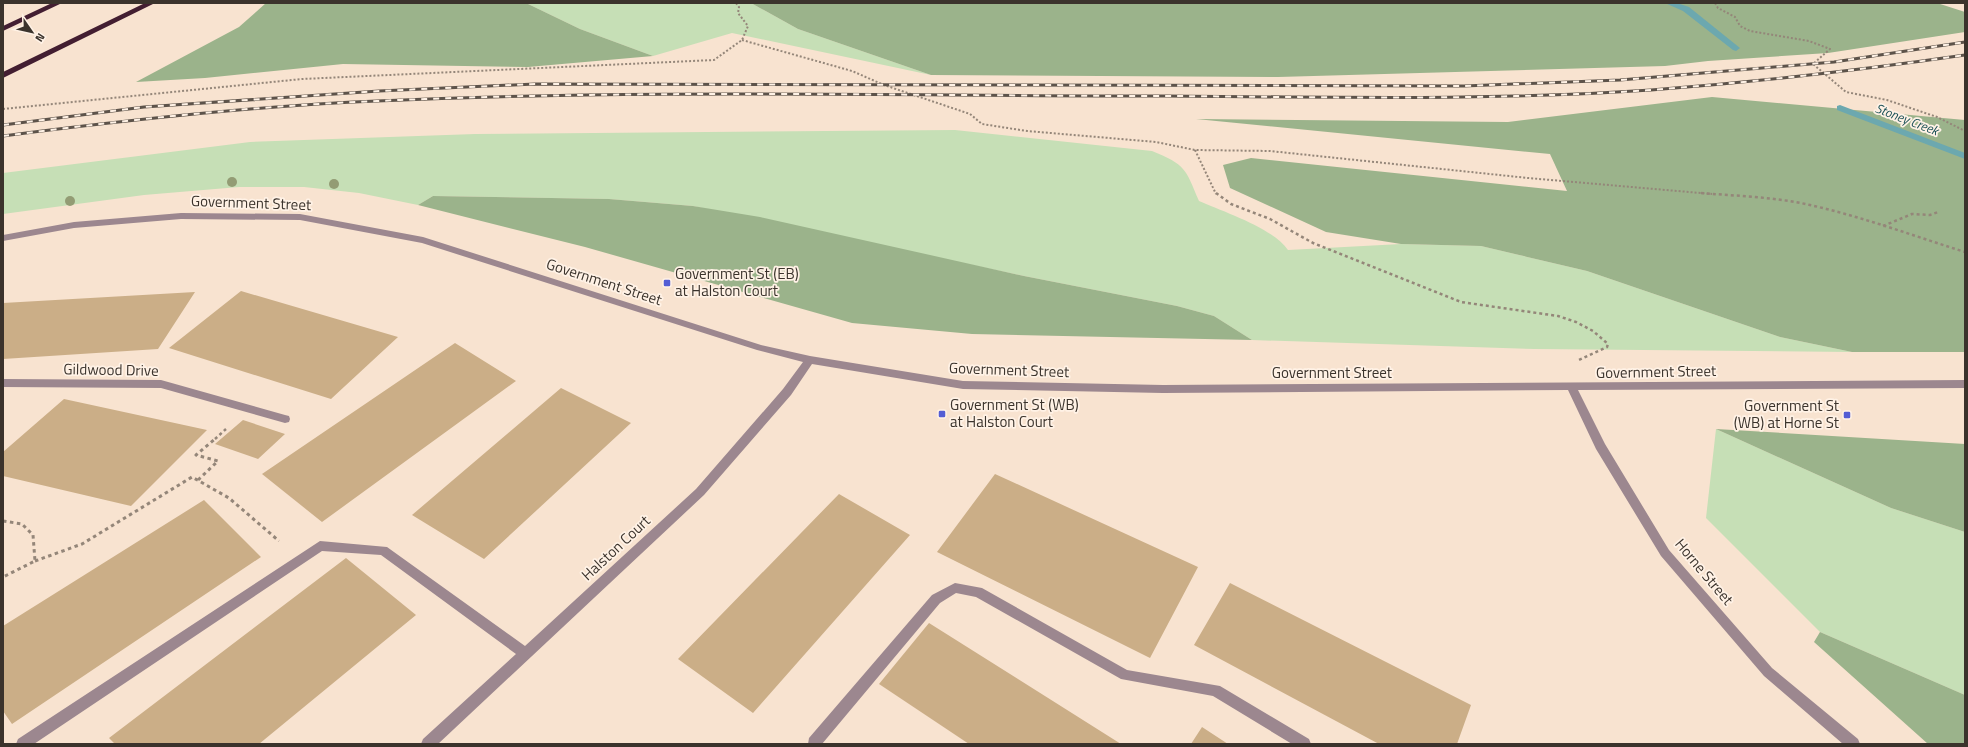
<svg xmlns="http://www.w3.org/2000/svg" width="1968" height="747" font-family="'Titillium Web',sans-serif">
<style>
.green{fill:#c6dfb6}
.forest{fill:#9bb38b}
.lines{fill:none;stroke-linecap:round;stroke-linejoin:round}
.stream{fill:#6ca8af;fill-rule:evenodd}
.building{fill:#cbae87}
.path-far2{stroke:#948679;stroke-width:2;stroke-dasharray:2 2;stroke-linecap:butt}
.path-far1{stroke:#948679;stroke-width:2.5;stroke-dasharray:3 3;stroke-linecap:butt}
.path{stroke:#948679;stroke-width:3;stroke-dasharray:3.5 3.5;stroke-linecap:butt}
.minor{fill:#9c878f;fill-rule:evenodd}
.highway{fill:#431e31;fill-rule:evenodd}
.rail-casing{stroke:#5d534a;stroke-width:3}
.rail{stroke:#fff2e6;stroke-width:2;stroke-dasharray:6;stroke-linecap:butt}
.tree{fill:#939c74}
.poi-dot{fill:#545dd4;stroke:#fff2e6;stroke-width:1.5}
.labels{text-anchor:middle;stroke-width:3.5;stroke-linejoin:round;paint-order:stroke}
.far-water-label{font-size:13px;font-style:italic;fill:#1c5157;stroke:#fff2e6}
.street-label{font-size:15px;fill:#3b332c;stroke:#fff2e6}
.poi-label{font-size:15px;fill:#3b332c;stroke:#fff2e6;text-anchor:start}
</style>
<rect width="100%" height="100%" fill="#f8e3d0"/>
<path class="green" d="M526,3H751L798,29L931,75L732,33L653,56L580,29Z
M955,130L1152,151C1186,165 1185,168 1199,201C1224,212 1273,228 1288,250L1401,244L1481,246L1587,271L1780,337L1852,352L1535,349L1252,340L1214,316L1177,306L1024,276L693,206L609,199L433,196L418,205L359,193L304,187H239L144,195L3,214V173L250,142L475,134Z
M1716,429L1891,508L1965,532V695L1820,632L1706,518Z"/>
<path class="forest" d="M266,3H526L580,29L653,56L528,67L343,64L205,78L136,82L239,27Z
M751,3H1937L1965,12V32L1828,53L1708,61L1665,66L1278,77L931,75L798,29Z
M1712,97L1965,120V352H1852L1780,337L1587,271L1481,246L1401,244L1326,232L1230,188L1223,165L1251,158L1567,191L1550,154L1196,119L1508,122Z
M433,196L609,199L693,206L760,217L1024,276L1177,306L1214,316L1252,340L972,334L852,323L585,247L418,205Z
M1716,429L1965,444V532L1891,508Z
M1820,632L1965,695V744H1928L1814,642Z"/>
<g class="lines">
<path class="stream" d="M1665,3H1677L1689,7L1740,48L1736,51L1733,50L1683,11Z
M1840,105L1965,153V159L1837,110V106Z"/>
</g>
<path class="building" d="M241,291L398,337L331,399L169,348Z
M195,292L158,349L3,359V303Z
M455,343L516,381L322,522L262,474Z
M561,388L631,423L484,559L412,515Z
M64,399L207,430L131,506L3,476V452Z
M243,420L285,434L258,459L215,444Z
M995,474L1198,567L1150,658L937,552Z
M839,494L910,535L753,713L678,659Z
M204,500L261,557L12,724L3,711V626Z
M346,558L416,615L259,744H115L109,738Z
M1230,583L1471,705L1457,744H1379L1194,645Z
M929,623L1121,744H969L879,684Z
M1202,727L1228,744H1191Z"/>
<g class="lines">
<path class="path-far2" d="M1715,3L1718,8L1735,17L1740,26L1750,31L1809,41L1830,49L1813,64L1846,92L1887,100L1937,117L1965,131
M742,40L852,71L884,85L970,114L982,124L1027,131L1156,142L1195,150L1270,151L1528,178L1712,194
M3,109L302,79L714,60L742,40L748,26L738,13L739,7L736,3
M1195,150L1216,194"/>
<path class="path-far1" d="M1216,193L1231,204L1270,219L1313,243L1461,302L1558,316L1576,322L1593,331L1608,344L1607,347L1579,360
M1701,193C1737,196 1775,197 1810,205C1863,217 1914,236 1965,252
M1883,226L1912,214L1930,215L1938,212
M215,439L226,429"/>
<path class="path" d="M198,480L218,461L196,455L216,438
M3,521L22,524L33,535L35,561L3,577
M35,561L82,544L192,477L229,498L279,541"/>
<path class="minor" d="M181,213L300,214L423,237L761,345L810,356L963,381L1163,385L1965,380V388L1578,390L1605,444L1669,550L1772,668L1858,739L1860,744H1843L1764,676L1661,556L1596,449L1568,390L1163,393L963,389L812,364L791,395L704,495L438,744H421L423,739L516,654L381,555L322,551L34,744H16L18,739L320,541L387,547L525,646L696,489L783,389L803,362L757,350L422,243L300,220L181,219L74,228L3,241V235L74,222Z
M3,379L161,380L285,415L289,416L290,419L289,422L285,423L161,388L3,387Z
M955,583L982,588L1127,670L1220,686L1309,739L1311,744H1292L1213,696L1121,679L976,597L956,593L940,603L822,744H808L809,738L932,595Z"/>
<path class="highway" d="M52,3H62L3,31V26Z
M145,3H155L3,78V72Z"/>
<defs>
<path id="rail" d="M3,125L144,107L379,91L535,84L1464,86L1620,80L1834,62L1965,42
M3,136C127,120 252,106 377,101C640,89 904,96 1167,96C1328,97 1490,101 1651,90C1756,82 1861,70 1965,55"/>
</defs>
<use href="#rail" class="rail-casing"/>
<use href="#rail" class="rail"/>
</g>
<g class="tree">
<circle cx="232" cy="182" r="5"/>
<circle cx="334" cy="184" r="5"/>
<circle cx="70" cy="201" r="5"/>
</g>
<g class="poi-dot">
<rect x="663" y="279" width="8" height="8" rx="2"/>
<rect x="938" y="410" width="8" height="8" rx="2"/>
<rect x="1843" y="411" width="8" height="8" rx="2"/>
</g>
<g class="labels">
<g class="far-water-label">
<text transform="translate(1907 119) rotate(21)" y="5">Stoney Creek</text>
</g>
<g class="street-label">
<text transform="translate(251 203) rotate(2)" y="5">Government Street</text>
<text transform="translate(604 282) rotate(18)" y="5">Government Street</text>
<text transform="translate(111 370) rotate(1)" y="5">Gildwood Drive</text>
<text transform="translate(1009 370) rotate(2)" y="5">Government Street</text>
<text transform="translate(1656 372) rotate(-1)" y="5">Government Street</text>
<text x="1332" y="378">Government Street</text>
<text transform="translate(616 548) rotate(-43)" y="5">Halston Court</text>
<text transform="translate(1704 572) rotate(50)" y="5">Horne Street</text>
</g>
<g class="poi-label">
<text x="675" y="279">Government St (EB)<tspan x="675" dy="17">at Halston Court</tspan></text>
<text x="950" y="410">Government St (WB)<tspan x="950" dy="17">at Halston Court</tspan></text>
<text x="1839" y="411" text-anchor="end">Government St<tspan x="1839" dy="17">(WB) at Horne St</tspan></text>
</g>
</g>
<rect width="1968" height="747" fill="none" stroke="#3b332c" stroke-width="8"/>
<g transform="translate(32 32) rotate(124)" stroke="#fff2e6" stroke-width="3" paint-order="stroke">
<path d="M0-3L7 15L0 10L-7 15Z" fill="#3b332c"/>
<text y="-6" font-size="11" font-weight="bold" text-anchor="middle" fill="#3b332c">N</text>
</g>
</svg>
